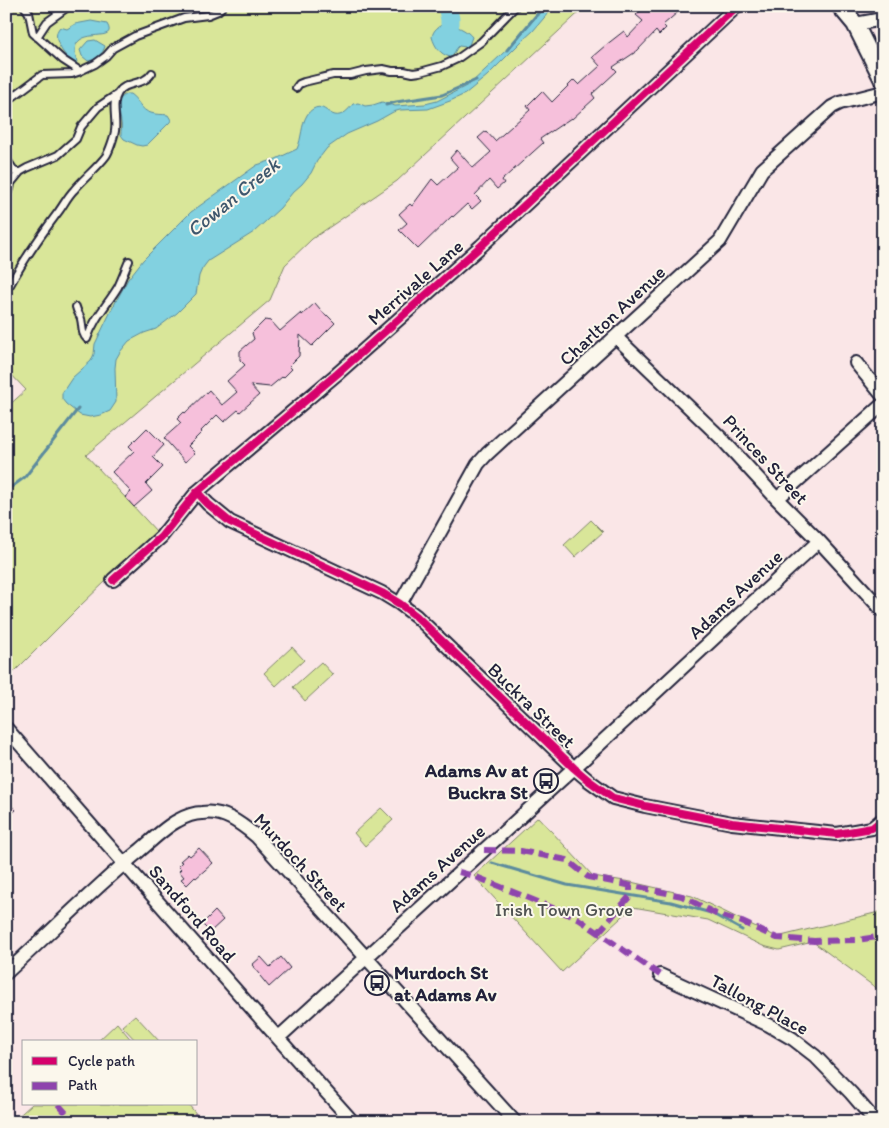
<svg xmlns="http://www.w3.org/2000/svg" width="889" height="1128" font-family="Itim,sans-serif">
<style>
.green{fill:#d9e699;stroke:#7e846a}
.water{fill:#82d1e0;stroke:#5c8b9e}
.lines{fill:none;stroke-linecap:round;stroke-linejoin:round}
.stream{stroke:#5c8b9e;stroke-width:3}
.river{stroke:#82d1e0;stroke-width:19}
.building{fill:#f6c0db;stroke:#22223b}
.service-casing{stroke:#22223b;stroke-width:10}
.minor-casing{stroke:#22223b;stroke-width:16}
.tertiary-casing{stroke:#22223b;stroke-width:20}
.service{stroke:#fbf7ec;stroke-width:6}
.minor{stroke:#fbf7ec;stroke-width:12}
.tertiary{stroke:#fbf7ec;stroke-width:16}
.quiet{stroke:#8e44ad;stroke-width:6;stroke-dasharray:12 6;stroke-linecap:butt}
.cycleway-casing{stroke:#fbf7ec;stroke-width:11}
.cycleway{stroke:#d6006c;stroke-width:8}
.labels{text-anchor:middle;stroke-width:4;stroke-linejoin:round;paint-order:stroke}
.street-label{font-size:19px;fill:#22223b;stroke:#fbf7ec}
.poi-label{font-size:19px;font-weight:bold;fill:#22223b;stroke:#fbf7ec;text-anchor:end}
.park-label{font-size:19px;fill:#505352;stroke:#fbf7ec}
.water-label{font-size:20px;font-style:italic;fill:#3f576d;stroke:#fbf7ec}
</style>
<rect width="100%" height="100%" fill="#fae6e7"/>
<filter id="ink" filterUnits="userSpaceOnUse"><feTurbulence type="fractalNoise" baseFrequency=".02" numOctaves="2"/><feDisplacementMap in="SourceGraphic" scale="10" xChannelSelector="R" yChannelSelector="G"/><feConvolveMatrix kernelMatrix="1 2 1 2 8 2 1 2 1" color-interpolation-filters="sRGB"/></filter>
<g filter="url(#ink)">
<path class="green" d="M6,6H586L397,181L312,239L285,265L270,300L86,455L157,532L81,605L6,680V408L26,390L6,369Z
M591,520L603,532L575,557L564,545Z
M292,647L304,660L276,686L264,673Z
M321,662L333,675L305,701L293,687Z
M381,808L393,820L365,846L354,833Z
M538,817L593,876L631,882L692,896L777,937L883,911V993L813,942L779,950L763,946L708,920L633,907L562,972L474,876Z
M135,1015L160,1042H137L122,1026Z
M117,1023L133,1042H97Z
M32,1104H188L203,1122H12Z"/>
<path class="water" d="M549,6H554L533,31L523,40L487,76L465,94L450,101L428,109L400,110L393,112L377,121L347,134L327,148L317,161L311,173L302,184L293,192L280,208L254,232L208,261L202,269L199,276L196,294L177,313L156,329L144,333L129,341L120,352L116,359L115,368L116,402L110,411L101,415L90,417L80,415L66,404L62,399V393L72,378L91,361L94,354L95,344L112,309L128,279L143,260L191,212L257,165L276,159L297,149C302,138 301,125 307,115C309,112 310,111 313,109C328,100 332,131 353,104L358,103L365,106L373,105L382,102L395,106L425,104L437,101L470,84L516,41L536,17Z
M91,21L107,24C119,44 78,26 75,49C75,53 76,58 77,62L75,64L72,63C64,54 50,38 60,27L67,29L75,24Z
M446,24C455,25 467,30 472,37L469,45L466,47L459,46C455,49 455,54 450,57C440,54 435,47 432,37C433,30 439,25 446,24Z
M95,40L105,46C103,54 96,60 88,61L82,56L80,50L88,41Z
M126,94H130C138,99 141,111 151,113C156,115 162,114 168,115L171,120L170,122L147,145L142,146L137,145L124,139L121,135C121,130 122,126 121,122C120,111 114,101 126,94Z"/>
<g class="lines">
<path class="stream" d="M507,50L544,6
M386,105L396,102L442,95L476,80
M6,491L25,477L78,409
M492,863L567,885L671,902L711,913L742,930"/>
<path class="river" d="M447,6L450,19V24"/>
</g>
<path class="building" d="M645,6H685L663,25L666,28L659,35L656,31L637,51L613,67L617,71L592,94L595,98L572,119L571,118L540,139L543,143L502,180L504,183L497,189L489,180L475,195L481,201L472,209L467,204L453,217L452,216L418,249L399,230L407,223L399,214L410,204L412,206L432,179L438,185L458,167L450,158L457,150L473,168L491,152L478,138L486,131L495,141L530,110L527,106L542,91L552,102L574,80L579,85L600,66L592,57L606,45L624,31L628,37L643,21L636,15Z
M315,303L326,316L327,315L335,323L312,346L300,335L299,356L289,366L292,369L283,378L282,377L270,387L250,385L259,395L240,412L238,410L224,422L217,415L201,431L202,432L188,446L195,453L185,462L164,438L181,423L177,419L184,412L185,413L209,390L222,405L237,392L227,381L245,365L240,360V351L254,339L252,333L265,320L271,321L280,331L301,313L302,315Z
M147,428L164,445L153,457L163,467L146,484L152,491L134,507L125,497L131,492L112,472L134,451L129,446Z
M6,800L16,810L6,819Z
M199,848L213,863L196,878L195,877L187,885L181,879L184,877L179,871L181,869L178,866L182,862L180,861L188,854L190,856Z
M215,911L223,920L210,932L202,924Z
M261,957L270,967L281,957L290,968L269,987L260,976L261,975L252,965Z"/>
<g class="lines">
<defs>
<path id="service" d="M24,6L29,13L33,33L63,60L80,71
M37,37L47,22L69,6
M296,88L299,84L304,82L333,75H350L366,71L383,69L392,71H404L413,73L420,72L442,66L457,59L481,42L516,6
M6,102L42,75L72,74L78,72L95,64L106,56L113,48L135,36L184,18L208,15L218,11L223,6
M6,161L9,163L15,172H20L27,168L58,155L76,139L81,127L98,107L116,95
M6,194L10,189L11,183L20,172
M10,285C24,259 41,235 59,211C64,204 68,196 74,190C84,178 97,168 106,156C109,152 114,137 115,131C117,119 111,104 118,93C126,80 143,87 152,73
M76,307C77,312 80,315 81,319C83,327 81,333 87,339
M87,339C94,318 107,305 118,287C122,279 125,270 129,261"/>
<path id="minor" d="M855,24L883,19
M881,55L883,53
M616,337L721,438L777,499L819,541L883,611
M856,363L883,396
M197,492L208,504L230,522L382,593L400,604L416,616L574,768L588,780L613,798L645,806L732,823L837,834L872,828L883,819
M777,499L883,404
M113,580L161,537L197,492L337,374L481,246L737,6
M400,604L473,473L478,464L487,454L720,241L762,170L832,107L840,103L883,92
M6,728C121,860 236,992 353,1122
M6,973C50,933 92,890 138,852C149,843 165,827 177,821C184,817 193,813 202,813C224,810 240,823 256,836L515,1122
M660,975L769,1025L793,1039L815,1056L851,1093L876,1122
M278,1038L574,768L819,541"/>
<path id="tertiary" d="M840,6L855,24L883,80"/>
</defs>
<use href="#service" class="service-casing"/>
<use href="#minor" class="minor-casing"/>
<use href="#tertiary" class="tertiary-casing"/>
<use href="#service" class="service"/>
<use href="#minor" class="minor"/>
<use href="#tertiary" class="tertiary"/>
<path class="quiet" d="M484,850L521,851L567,860L588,877L682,896L716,914L742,922L777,938L814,941L857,940L883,936
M459,872L474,876L577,918L660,975
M598,933L630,896V886
M58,1104L74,1122
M190,1122L197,1115"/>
<defs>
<path id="cycleway" d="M197,492L208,504L230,522L382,593L400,604L416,616L574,768L588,780L613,798L645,806L732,823L837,834L872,828L883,819
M113,580L161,537L197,492L337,374L481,246L737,6"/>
</defs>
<use href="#cycleway" class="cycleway-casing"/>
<use href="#cycleway" class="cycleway"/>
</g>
</g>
<defs>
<symbol id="bus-ring" viewBox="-11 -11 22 22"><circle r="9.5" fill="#fbf7ec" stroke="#22223b" stroke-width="1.5"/><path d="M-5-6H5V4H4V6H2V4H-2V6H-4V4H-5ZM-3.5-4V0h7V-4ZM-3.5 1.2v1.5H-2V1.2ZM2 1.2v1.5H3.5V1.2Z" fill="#22223b"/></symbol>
</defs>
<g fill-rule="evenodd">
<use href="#bus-ring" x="532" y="767" width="28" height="28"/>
<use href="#bus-ring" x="363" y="969" width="28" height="28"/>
</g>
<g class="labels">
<g class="street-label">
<text transform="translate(415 282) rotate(-41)" y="7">Merrivale Lane</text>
<text transform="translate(612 315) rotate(-43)" y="7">Charlton Avenue</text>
<text transform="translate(766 459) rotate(47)" y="7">Princes Street</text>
<text transform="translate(735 594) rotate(-43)" y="7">Adams Avenue</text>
<text transform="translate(532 705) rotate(44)" y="7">Buckra Street</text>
<text transform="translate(301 862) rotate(47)" y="7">Murdoch Street</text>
<text transform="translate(437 868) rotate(-42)" y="7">Adams Avenue</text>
<text transform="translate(193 913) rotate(49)" y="7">Sandford Road</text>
<text transform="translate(760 1004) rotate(28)" y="7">Tallong Place</text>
</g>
<g class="poi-label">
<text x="528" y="777">Adams Av at<tspan x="528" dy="22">Buckra St</tspan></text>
<text x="394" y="979" text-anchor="start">Murdoch St<tspan x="394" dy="22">at Adams Av</tspan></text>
</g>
<g class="park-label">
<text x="564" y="916">Irish Town Grove</text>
</g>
<g class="water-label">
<text transform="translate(233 197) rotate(-39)" y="7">Cowan Creek</text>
</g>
</g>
<rect width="889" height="1128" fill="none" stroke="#fbf7ec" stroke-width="25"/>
<rect x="12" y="12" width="864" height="1103" fill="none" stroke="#22223b" stroke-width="2" filter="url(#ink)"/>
<rect x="22" y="1040" width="175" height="65" fill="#fbf7ec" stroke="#a4a2a5"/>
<rect x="32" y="1057" width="25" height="8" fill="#d6006c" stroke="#a4a2a5"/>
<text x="68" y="1066" font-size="15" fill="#22223b">Cycle path</text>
<rect x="32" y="1082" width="25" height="8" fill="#8e44ad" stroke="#a4a2a5"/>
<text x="68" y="1090" font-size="15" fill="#22223b">Path</text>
</svg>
